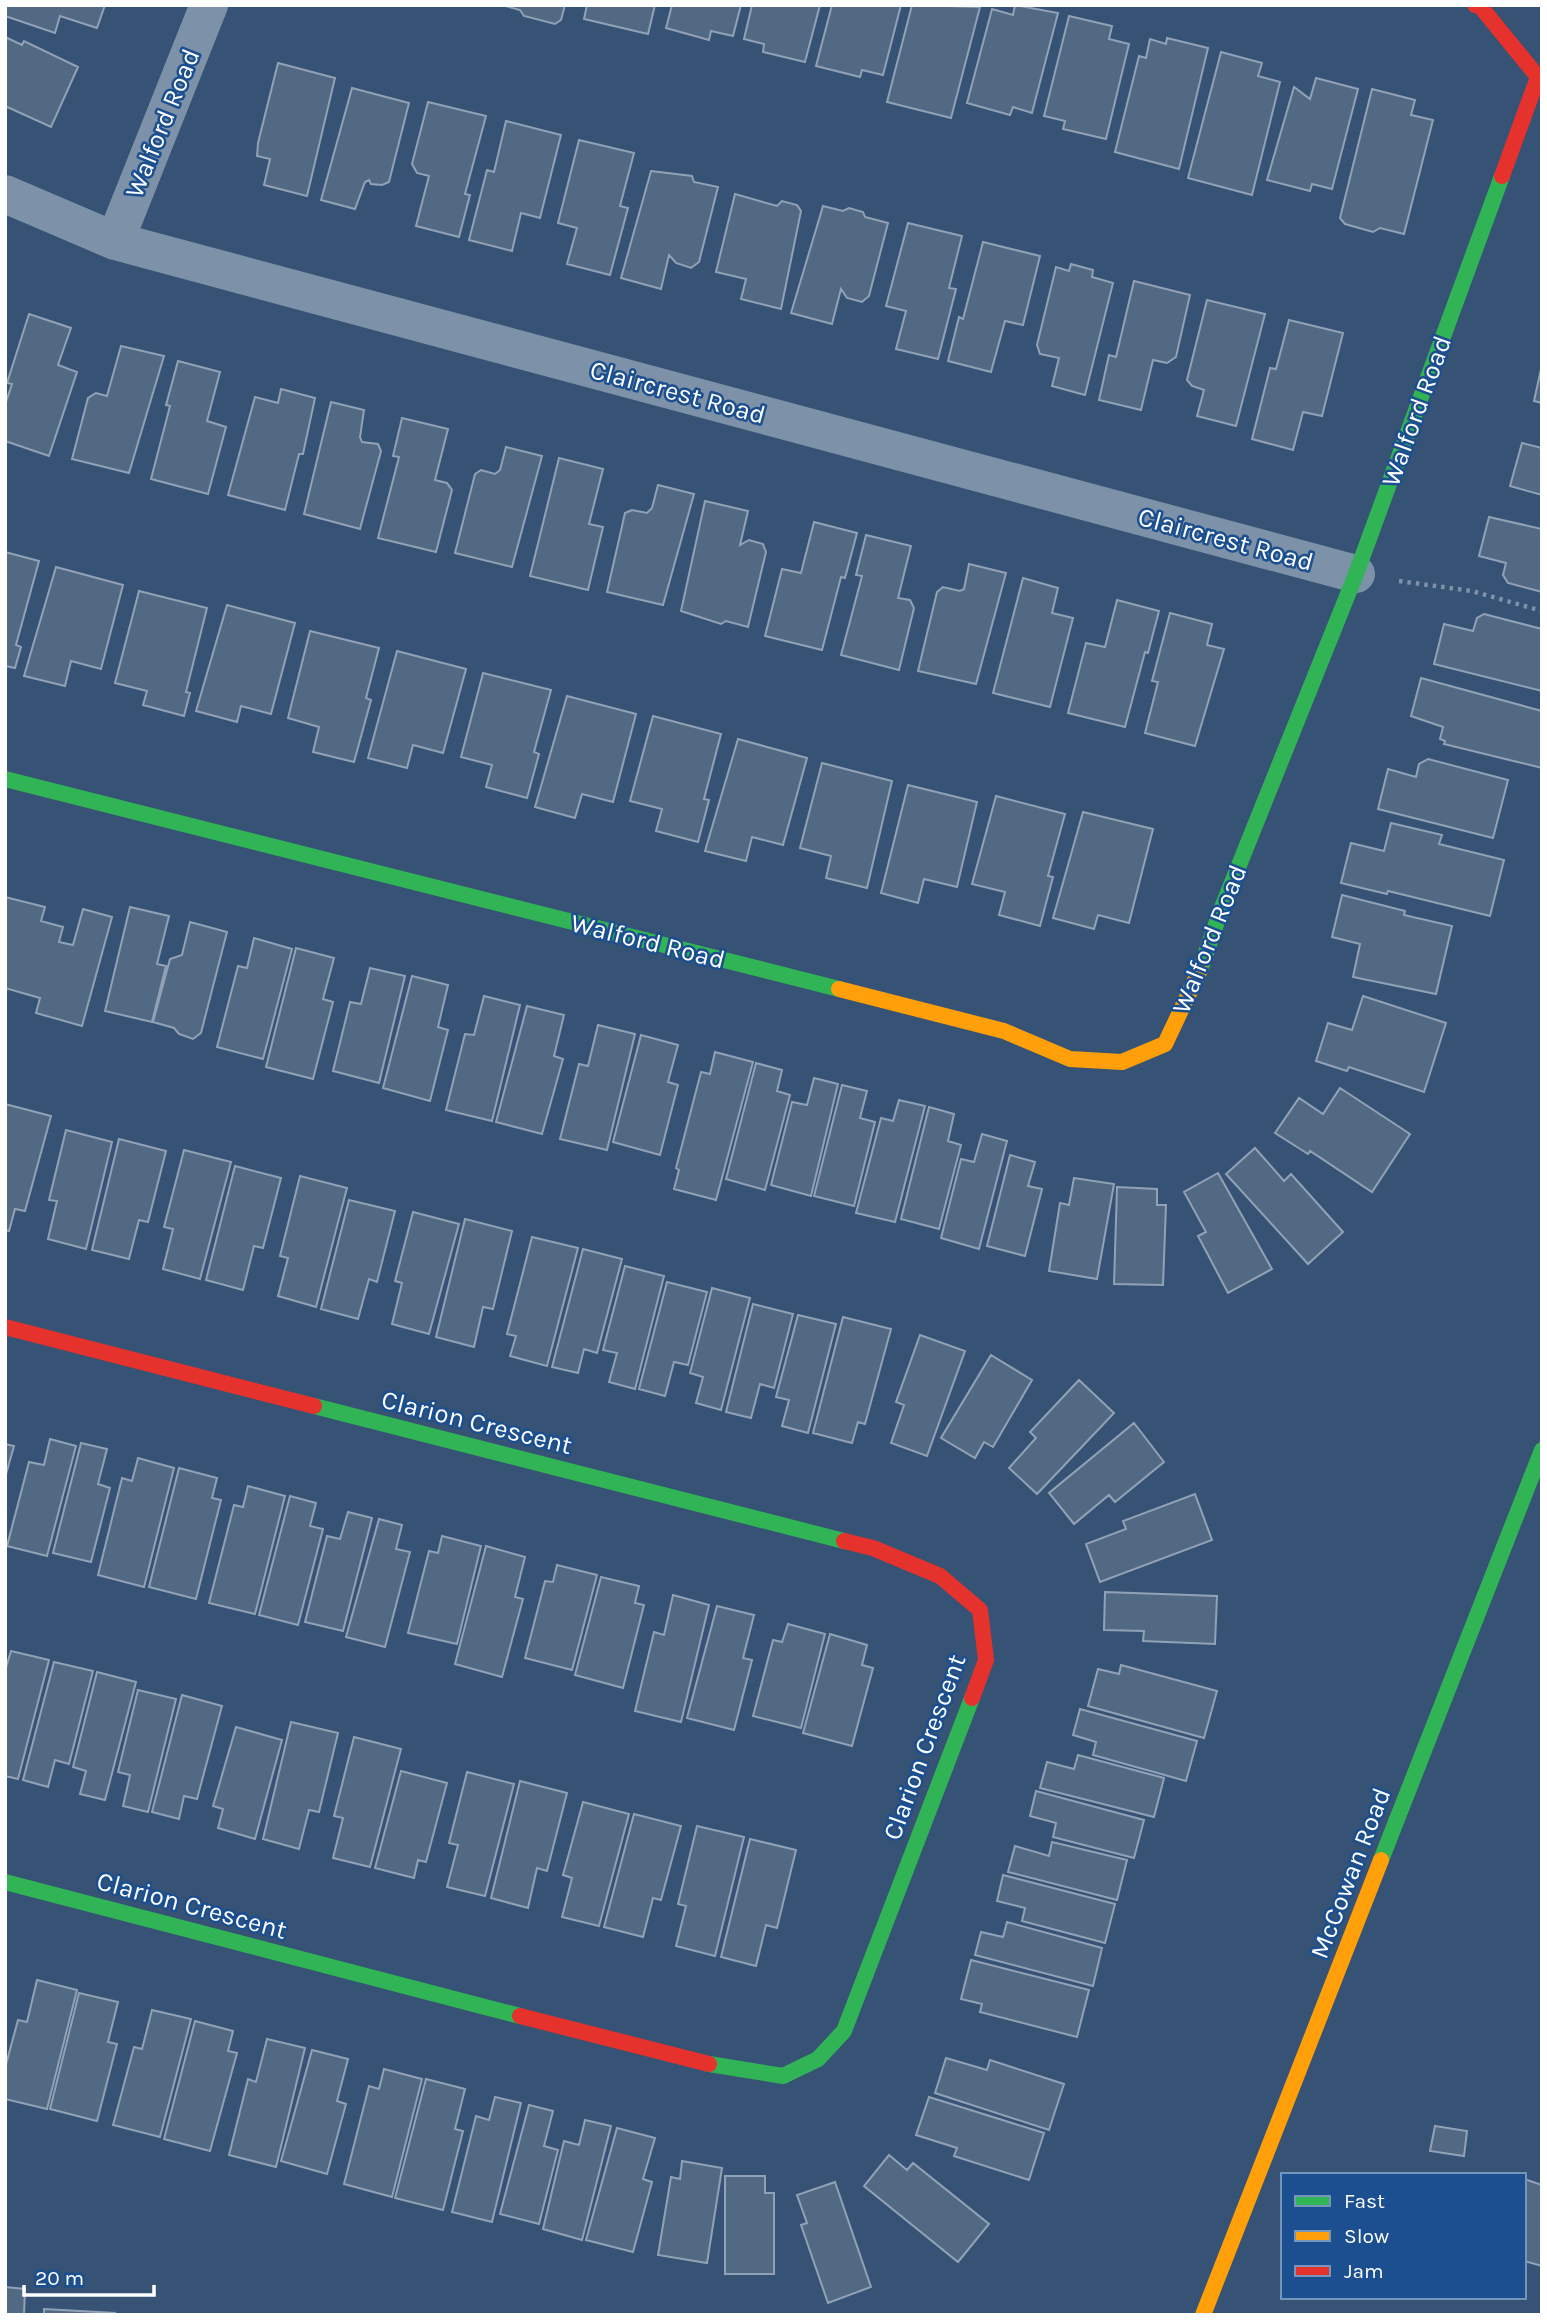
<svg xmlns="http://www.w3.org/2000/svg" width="1547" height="2320" font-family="Karla,sans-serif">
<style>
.building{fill:#526984;stroke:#92a2b6;stroke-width:2}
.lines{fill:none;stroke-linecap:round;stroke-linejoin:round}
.path{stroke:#7d92a8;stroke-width:4.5;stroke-dasharray:3.5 5;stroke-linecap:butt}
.street{stroke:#7d92a8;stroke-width:38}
.fast{stroke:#30b455;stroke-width:16}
.slow{stroke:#ff9f0a;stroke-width:16}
.jam{stroke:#e5322d;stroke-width:16}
.labels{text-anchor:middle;stroke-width:5;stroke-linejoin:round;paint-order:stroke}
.street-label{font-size:26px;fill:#fff;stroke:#1b4f8f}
</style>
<rect width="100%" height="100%" fill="#365274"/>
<path class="building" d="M5,5H105L97,28L60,16L55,33L5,16Z
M502,5H565L561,20L555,24L524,16L520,10Z
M587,5H655L648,34L584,19Z
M672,5H741L733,36L711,31L709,40L666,28Z
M752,5H820L805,62L763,52L764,44L744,39Z
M832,5H901L883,75L862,70L860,77L816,66Z
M912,5L980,7L951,118L887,102Z
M1015,5L1058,13L1032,113L1013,107L1010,115L967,103L992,9L1013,15Z
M1069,16L1112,26L1109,39L1129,44L1106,139L1063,129L1065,121L1044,116Z
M5,37L22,45L24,41L78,67L51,127L5,106Z
M1167,38L1208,48L1179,169L1115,152L1139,56L1146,58L1150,39L1166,44Z
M1221,52L1262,63L1258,76L1280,82L1252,195L1188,178Z
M278,63L335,78L307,196L264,185L270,159L257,156L258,143Z
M1316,78L1358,89L1332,189L1312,184L1310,191L1267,180L1294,87L1310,99Z
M352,88L409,103L389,182L382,185L371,184L369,180L365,182L355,209L321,200Z
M1372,89L1415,100L1411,115L1433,120L1404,234L1380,228L1373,232L1345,224L1340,218Z
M428,102L486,116L465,194L470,195L459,237L416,226L429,176L417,173L412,164Z
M506,121L561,135L540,218L521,213L512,251L469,240L487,170L494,172Z
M579,140L634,153L620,206L628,208L610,275L567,264L577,228L558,223Z
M651,171L692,176L694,182L718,187L699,262L691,268L676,263L669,255L661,289L621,278Z
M735,194L777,206L782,201L797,205L801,211L781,309L741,299L746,279L716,272Z
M823,206L843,211L849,208L863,212L865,217L888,223L869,296L862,302L847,298L841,289L832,324L791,313Z
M908,223L962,236L949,288L956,289L938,359L896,349L906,311L886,306Z
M983,242L1040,256L1023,325L1005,321L991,372L948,361L959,317L963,319Z
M1071,264L1093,270L1092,277L1113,283L1085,395L1052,386L1059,358L1040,354L1037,345L1056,267L1069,271Z
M1134,281L1190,295L1176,357L1167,363L1153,360L1141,410L1099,400L1109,355L1116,357Z
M1207,300L1265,314L1236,426L1197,416L1204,390L1192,386L1187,380Z
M29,314L71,328L58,365L77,372L49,456L5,441V405L12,384L7,383Z
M1289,320L1343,333L1322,416L1303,412L1293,450L1252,439L1270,368L1276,369Z
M121,346L164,356L129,473L72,459L88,398L96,393L107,396Z
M178,361L220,372L207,421L226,427L208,494L151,479L170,406L166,405Z
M1541,369H1542V403L1534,401Z
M281,389L315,398L303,454H299L285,510L228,495L255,397L278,403Z
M331,402L364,410L360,437L362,442L378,444L381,451L360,529L304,514Z
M402,418L448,429L435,480L447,483L452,490L436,552L378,538L399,457L393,456Z
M1522,443L1542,448V495L1510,486Z
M506,447L542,456L512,567L455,553L475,474L481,470L495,474L500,470Z
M559,458L603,469L589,524L603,527L588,590L530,576Z
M658,485L694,494L663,605L607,592L625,513L632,510L647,513L652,508Z
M705,501L748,511L740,545L749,540L763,544L766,552L748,627L726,621L721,624L681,611Z
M1489,517L1542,529V592L1508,583L1503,575L1506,563L1479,556Z
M814,522L857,533L845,578L841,577L822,650L765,636L782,569L801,573Z
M866,535L911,546L898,598L910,600L914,608L899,670L841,655L862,576L856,575Z
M5,552L39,561L16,645L21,647L15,668L5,666Z
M969,564L1006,573L976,684L918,671L937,592L943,587L960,591L964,589Z
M56,567L123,585L101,669L71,661L65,686L24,676Z
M1023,578L1058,588L1052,613L1073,618L1050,707L993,693Z
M139,591L207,608L186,692L190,693L184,716L143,705L147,691L115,683Z
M1117,600L1159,611L1148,653L1145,652L1125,727L1068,713L1086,643L1105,647Z
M227,605L295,623L271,714L241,706L237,722L196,711Z
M1170,613L1212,624L1207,645L1224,649L1195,746L1145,733L1158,682L1152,681Z
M1484,614L1542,629V691L1434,664L1444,624L1473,631L1477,618Z
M310,631L379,648L366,698L371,700L354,762L313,752L319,727L288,718Z
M397,651L466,669L443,753L413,745L407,768L368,758Z
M483,673L551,690L534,752L539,754L527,798L486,787L492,765L461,757Z
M1421,678L1542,711V768L1444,744L1445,741L1440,739L1443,727L1411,716Z
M567,696L636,714L613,802L582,794L575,818L535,807Z
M653,716L721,734L704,799L709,800L698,842L656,831L662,809L630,801Z
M738,739L807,758L783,845L752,837L746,861L705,851Z
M1428,759L1508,780L1493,838L1378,809L1388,769L1416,777L1419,764Z
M822,763L892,781L867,888L826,878L831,856L800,848Z
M908,785L977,802L957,887L924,879L918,903L881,893Z
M996,796L1065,814L1048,876L1053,877L1040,926L999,915L1005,892L972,884Z
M1083,812L1153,829L1129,923L1098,915L1094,929L1053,918Z
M1391,823L1442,835L1439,844L1504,860L1490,916L1388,891L1387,894L1341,883L1351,843L1384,851Z
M1342,895L1405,911L1404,915L1452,926L1436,994L1353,977L1360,944L1332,937Z
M5,897L45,907L41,921L63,927L59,942L73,945L83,909L112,917L82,1026L36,1013L40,998L5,988Z
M130,907L169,916L157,964L166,966L152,1022L105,1011Z
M190,922L227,932L201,1033L193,1039L179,1034L174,1028L153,1022L170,959L182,955Z
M254,938L292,949L263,1059L217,1047L238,966L247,968Z
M296,948L334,958L323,999L333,1002L313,1079L266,1067Z
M370,968L405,976L379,1083L333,1071L350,1002L361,1004Z
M412,976L448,985L438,1027L448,1030L430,1101L383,1088Z
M484,996L520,1005L492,1121L446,1110L465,1034L474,1035Z
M1363,996L1446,1023L1424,1092L1349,1067L1347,1071L1316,1061L1328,1023L1352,1030Z
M527,1006L564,1015L554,1056L563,1059L542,1134L496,1122Z
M598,1025L635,1034L607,1150L560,1139L579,1064L588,1066Z
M641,1035L678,1045L668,1082L678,1085L660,1155L613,1142Z
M715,1052L753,1062L716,1200L674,1189L679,1170L676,1168L701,1072L710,1074Z
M756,1063L782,1070L777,1091L790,1095L765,1190L726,1179Z
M814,1078L838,1084L811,1196L771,1185L792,1102L807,1105Z
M842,1085L867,1091L860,1118L875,1122L854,1206L814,1196Z
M1340,1088L1410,1134L1372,1192L1310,1151L1308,1154L1275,1133L1299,1098L1323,1114Z
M899,1100L925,1106L895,1222L856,1213L881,1118L893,1121Z
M5,1104L51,1116L25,1211L15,1209L9,1231L5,1230Z
M929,1107L954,1114L948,1141L961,1145L939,1229L901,1219Z
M66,1130L112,1142L86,1249L48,1239L57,1201L49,1200Z
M982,1134L1007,1141L979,1249L941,1238L961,1159L974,1162Z
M119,1139L166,1151L148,1222L139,1220L129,1259L92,1250Z
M1255,1148L1284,1181L1291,1174L1343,1232L1308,1264L1226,1174Z
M184,1150L231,1162L200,1279L163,1269L173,1229L164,1227Z
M1010,1155L1035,1162L1028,1186L1042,1189L1025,1256L987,1246Z
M235,1166L281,1178L263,1248L254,1246L243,1290L206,1280Z
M1218,1173L1272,1269L1228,1293L1198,1236L1206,1232L1184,1192Z
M300,1176L347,1188L316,1307L278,1296L288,1258L280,1256Z
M1074,1178L1114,1184L1097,1279L1049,1271L1060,1203L1069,1205Z
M1117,1187L1157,1189V1205H1166L1163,1285L1114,1284Z
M349,1200L395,1211L377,1282L369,1279L358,1319L321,1309Z
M413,1212L459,1224L429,1334L392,1324L402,1283L395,1281Z
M465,1219L512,1231L493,1309L483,1307L474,1347L436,1337Z
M532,1237L578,1248L547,1366L510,1356L516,1336L507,1334Z
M583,1249L622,1259L597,1353L584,1349L578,1373L552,1367Z
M625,1266L664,1276L635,1389L609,1382L617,1353L603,1350Z
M667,1282L707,1292L688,1365L674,1362L665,1396L639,1389Z
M712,1288L750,1298L721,1410L696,1403L703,1377L690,1373Z
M753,1304L793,1314L774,1388L760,1384L751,1418L726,1412Z
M798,1315L836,1324L808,1433L782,1426L789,1400L776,1397Z
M843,1317L891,1329L865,1424L858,1422L852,1443L813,1433Z
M920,1335L965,1351L927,1456L891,1443L904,1405L896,1402Z
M991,1355L1032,1380L993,1447L984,1442L975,1458L941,1438Z
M1079,1380L1114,1413L1037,1494L1009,1468L1036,1438L1030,1432Z
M1134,1423L1164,1462L1115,1502L1109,1495L1074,1524L1049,1493Z
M50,1439L76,1446L47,1556L7,1546L29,1462L44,1465Z
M81,1443L107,1449L98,1484L110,1488L91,1562L53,1553Z
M5,1444L14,1446L5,1478Z
M138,1458L174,1468L144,1587L98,1575L122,1478L132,1481Z
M179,1468L217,1478L212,1498L221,1500L196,1599L149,1587Z
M248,1486L285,1496L255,1614L209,1603L234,1505L243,1507Z
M1195,1494L1212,1540L1100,1582L1086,1544L1126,1529L1123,1521Z
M290,1496L316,1503L310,1526L323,1529L298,1625L259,1615Z
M348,1512L372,1518L343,1631L305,1622L327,1536L340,1539Z
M379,1519L402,1525L396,1549L410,1552L385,1647L346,1637Z
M442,1536L481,1546L457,1644L408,1633L429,1551L438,1553Z
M486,1546L525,1557L515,1597L523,1599L502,1677L455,1664Z
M557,1565L597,1575L572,1670L525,1658L545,1581L553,1582Z
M601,1577L639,1586L635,1603L644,1605L623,1688L575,1675Z
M1105,1592L1217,1596L1215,1644L1143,1641L1144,1631L1104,1630Z
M673,1595L709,1605L681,1722L635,1711L654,1632L664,1635Z
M717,1606L754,1615L743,1658L752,1660L734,1730L687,1718Z
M788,1624L825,1634L801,1728L753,1716L773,1640L782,1642Z
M830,1634L867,1645L862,1665L873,1668L852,1746L803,1733Z
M11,1651L49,1660L18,1779L5,1776V1671Z
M54,1662L93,1671L69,1764L55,1760L48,1787L23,1780Z
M1121,1665L1217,1691L1204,1738L1088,1706L1098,1669L1119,1674Z
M97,1672L136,1682L105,1800L80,1794L86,1771L73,1767Z
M138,1690L176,1699L148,1812L123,1806L130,1775L118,1772Z
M182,1695L222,1706L197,1799L184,1796L179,1819L152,1812Z
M1080,1709L1197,1741L1186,1781L1093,1755L1096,1742L1073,1735Z
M291,1722L338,1733L319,1812L309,1810L299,1849L263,1839Z
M236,1727L282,1740L255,1839L218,1828L223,1809L213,1806Z
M354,1737L401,1749L370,1867L333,1858L343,1818L334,1816Z
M1078,1755L1164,1778L1154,1817L1040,1788L1047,1762L1074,1769Z
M401,1771L447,1783L426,1862L418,1860L414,1878L375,1868Z
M467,1772L514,1784L485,1896L447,1887L458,1845L449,1843Z
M520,1781L567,1793L547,1871L537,1868L528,1908L491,1898Z
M1036,1791L1144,1820L1134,1858L1053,1837L1056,1823L1030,1816Z
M583,1802L629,1814L599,1926L562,1917L572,1878L563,1875Z
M634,1814L681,1826L661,1900L653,1898L643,1937L604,1927Z
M697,1826L744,1837L715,1956L676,1946L686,1906L678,1904Z
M750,1839L796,1850L777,1928L766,1925L756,1966L721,1957Z
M1052,1842L1127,1860L1117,1900L1008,1872L1015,1846L1049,1856Z
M1003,1875L1115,1904L1105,1943L1022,1921L1025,1908L997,1901Z
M1007,1922L1102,1948L1093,1986L975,1955L981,1932L1003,1937Z
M971,1960L1089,1990L1077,2037L980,2012L982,2004L961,1999Z
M37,1980L77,1990L47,2109L5,2099V2068L18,2020L27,2022Z
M79,1993L118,2002L108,2042L117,2044L97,2121L50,2109Z
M152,2010L191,2019L160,2137L113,2125L134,2047L142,2049Z
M195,2021L233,2031L228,2051L237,2053L210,2151L164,2139Z
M267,2039L305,2048L276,2167L229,2155L248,2079L256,2082Z
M312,2050L348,2059L337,2101L346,2104L327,2174L281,2161Z
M946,2058L987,2070L990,2060L1064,2084L1049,2130L935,2093Z
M384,2069L422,2079L392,2197L344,2184L369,2086L379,2089Z
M426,2079L465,2089L455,2129L463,2131L443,2210L395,2198Z
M495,2097L521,2103L492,2222L452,2212L476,2116L489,2120Z
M929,2097L1044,2133L1029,2180L954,2156L957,2148L916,2135Z
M529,2105L553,2111L544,2146L558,2150L539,2224L500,2214Z
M585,2120L611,2126L582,2240L543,2229L564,2141L579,2145Z
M1435,2126L1467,2131L1464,2156L1430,2151Z
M617,2128L655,2138L643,2179L652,2182L633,2252L586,2240Z
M889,2155L907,2170L913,2163L989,2224L958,2262L864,2186Z
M682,2161L722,2168L707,2263L658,2255L671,2177L680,2179Z
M725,2176H765V2193H774V2274H725Z
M1524,2179L1542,2185V2266L1524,2261Z
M835,2182L871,2287L828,2303L801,2225L807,2223L797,2195Z
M5,2287L25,2289L24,2315H5Z
M44,2309L115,2313V2315H44Z"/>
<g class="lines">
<path class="path" d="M1399,581L1472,591L1542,611"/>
<path class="street" d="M5,194L115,241L1356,574
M115,241L209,5"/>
<path class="fast" d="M5,779L839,989
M1200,970L1221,910L1356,574L1502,176
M314,1406L844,1541
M1381,1860L1542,1450
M5,1882L520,2016
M709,2064L783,2076L818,2059L844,2031L972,1698"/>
<path class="slow" d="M839,989L1004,1031L1070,1059L1122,1062L1165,1044L1200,970
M1203,2315L1381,1860"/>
<path class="jam" d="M1475,5L1480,6L1538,77L1502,176
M5,1327L314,1406
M844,1541L873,1548L940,1576L980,1610L986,1660L972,1698
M520,2016L709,2064"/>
</g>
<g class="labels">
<g class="street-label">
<text transform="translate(162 123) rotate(-68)" y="9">Walford Road</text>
<text transform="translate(678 392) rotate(15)" y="9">Claircrest Road</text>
<text transform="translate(1416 411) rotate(-70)" y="9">Walford Road</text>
<text transform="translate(1226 539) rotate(15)" y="9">Claircrest Road</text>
<text transform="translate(1209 939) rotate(-68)" y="9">Walford Road</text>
<text transform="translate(648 941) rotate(14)" y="9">Walford Road</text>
<text transform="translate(477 1422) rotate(14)" y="9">Clarion Crescent</text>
<text transform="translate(924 1747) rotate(-70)" y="9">Clarion Crescent</text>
<text transform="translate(1350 1873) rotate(-69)" y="9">McCowan Road</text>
<text transform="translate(192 1905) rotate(15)" y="9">Clarion Crescent</text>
</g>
</g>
<rect width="1547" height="2320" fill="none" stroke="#ffffff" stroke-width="14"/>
<rect x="1281" y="2173" width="245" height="126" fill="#1b4f8f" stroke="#7695bc" stroke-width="2"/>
<rect x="1295" y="2196" width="35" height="10" fill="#30b455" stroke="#7695bc" stroke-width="2"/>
<text x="1344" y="2208" font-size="21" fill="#ffffff">Fast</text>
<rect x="1295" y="2231" width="35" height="10" fill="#ff9f0a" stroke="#7695bc" stroke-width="2"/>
<text x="1344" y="2243" font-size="21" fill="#ffffff">Slow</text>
<rect x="1295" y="2266" width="35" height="10" fill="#e5322d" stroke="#7695bc" stroke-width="2"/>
<text x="1344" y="2278" font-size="21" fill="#ffffff">Jam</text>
<path d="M24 2285v10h130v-10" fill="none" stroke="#ffffff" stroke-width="3.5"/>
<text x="35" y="2285" font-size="21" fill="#ffffff" stroke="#1b4f8f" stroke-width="5" paint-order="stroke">20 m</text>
</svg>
